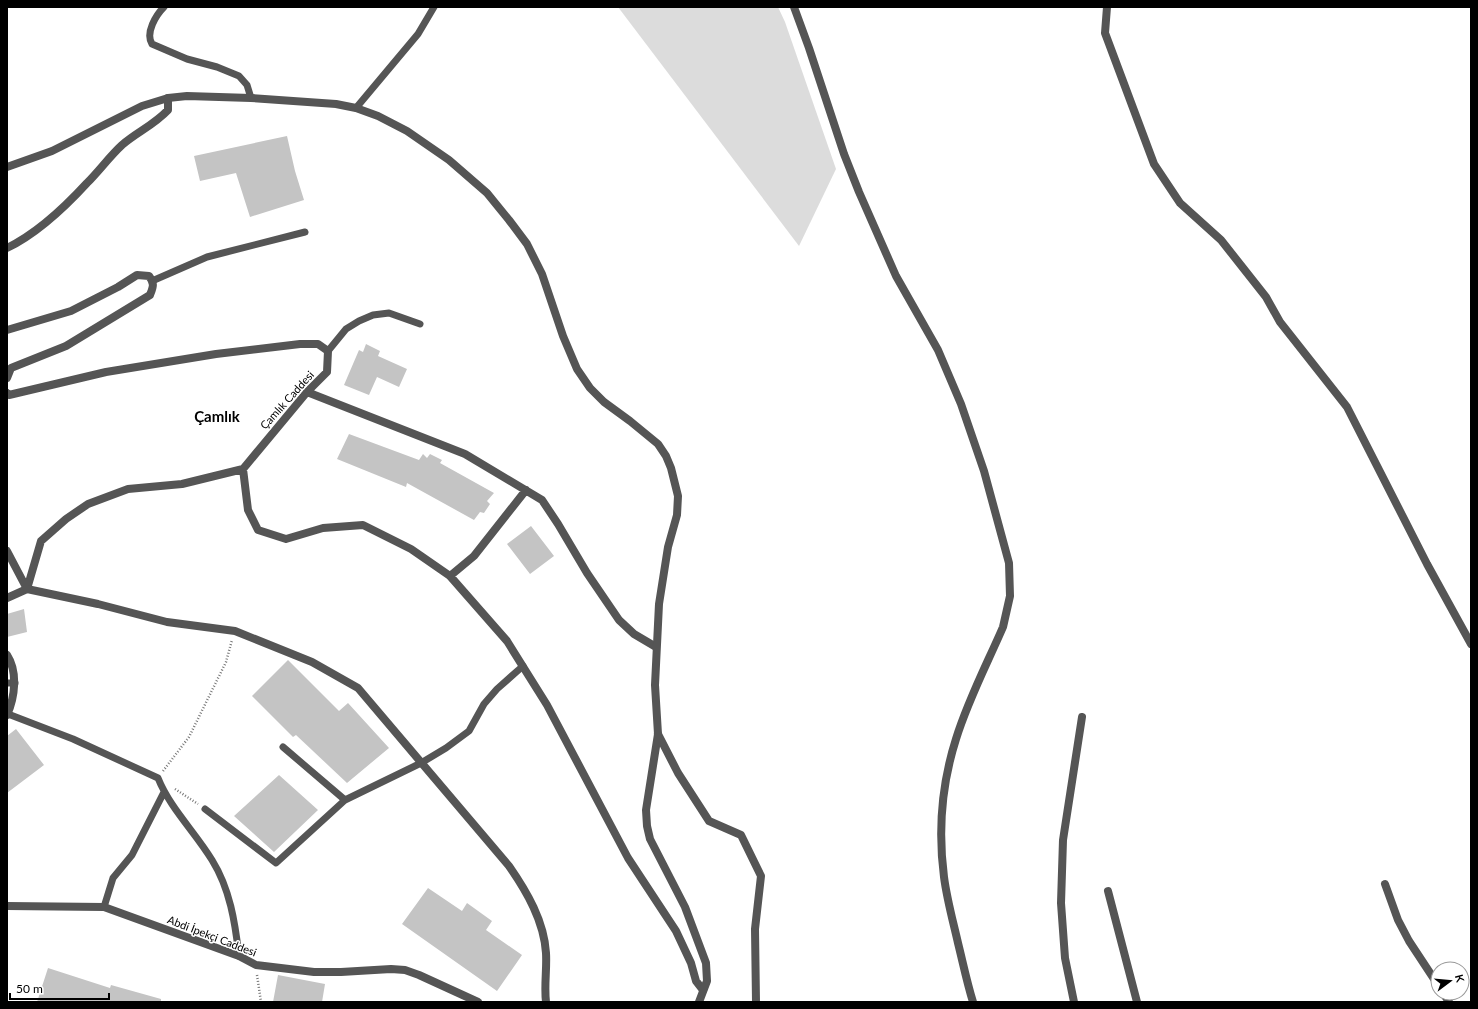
<svg xmlns="http://www.w3.org/2000/svg" width="1478" height="1009" font-family="Lato,sans-serif">
<style>
.green{fill:#dcdcdc}
.building{fill:#c4c4c4}
.lines{fill:none;stroke-linecap:round;stroke-linejoin:round}
.path{stroke:#777;stroke-width:2.5;stroke-dasharray:1 2;stroke-linecap:butt}
.service{stroke:#555;stroke-width:7}
.minor{stroke:#555;stroke-width:8}
.tertiary{stroke:#555;stroke-width:8}
.labels{text-anchor:middle;stroke-width:3;stroke-linejoin:round;paint-order:stroke}
.street-label{font-size:11px;fill:#000;stroke:#fff}
.district-label{font-size:15px;font-weight:bold;fill:#000;stroke:#fff}
</style>
<rect width="100%" height="100%" fill="#fff"/>
<path class="green" d="M618,7H778L785,22L836,169L799,246Z"/>
<path class="building" d="M287,136L295,171L304,200L250,217L236,173L200,181L194,156Z
M366,344L380,351L378,356L407,369L399,387L377,377L369,395L344,385L359,350L363,352Z
M349,434L419,460L423,454L427,458L430,454L442,460L440,463L494,493L487,501L490,504L484,513L480,512L474,520L407,483L406,487L337,459Z
M531,526L554,556L530,574L507,544Z
M24,609L27,632L7,637V614Z
M288,660L339,711L348,703L389,748L347,783L296,735L293,737L252,696Z
M16,729L44,765L7,793V736Z
M279,775L318,810L274,852L234,816Z
M428,888L462,911L467,903L492,921L486,930L522,955L497,991L402,924Z
M48,968L110,988L111,985L161,999V1002H37Z
M278,975L325,984L322,1002H273Z"/>
<g class="lines">
<path class="path" d="M163,771L189,737L226,662L232,640
M175,789L198,804
M257,975L261,1002"/>
<path class="service" d="M164,7C156,15 145,33 152,44L187,59L217,67L239,76L247,85L251,98
M356,108L418,34L434,7
M152,281L207,257L305,232
M328,351L346,329L359,321L373,315L389,313L420,324
M7,683H15
M8,714L73,739L158,778C170,808 195,832 212,860C230,889 235,922 239,956
M283,747L345,800
M205,809L276,863L345,800L421,763L446,748L469,731L484,704L497,689L523,666
M104,907L113,878L132,855L164,792"/>
<path class="minor" d="M794,7L809,48L844,154L859,192L896,276L938,350L961,404L984,471L1009,563L1010,596L1003,627C987,664 968,700 956,739C942,783 938,831 944,877C947,900 953,921 958,943C963,963 967,983 973,1002
M1107,7L1105,33L1154,164L1180,203L1221,240L1266,297L1280,322L1347,407L1427,564L1471,644
M7,248C36,234 65,207 87,183C99,171 110,156 122,145C137,132 154,125 168,110V98
M7,330L71,311L118,287L137,275L149,276C155,284 153,287 150,295L66,346L11,368L7,378
M307,392L465,454L542,500L558,524L587,573L619,620L634,634L656,647
M7,393L9,395L106,372L216,354L300,344H318L328,351L327,372L307,392L243,469L182,484L128,489L88,504L66,519L41,541L27,589
M243,469L248,510L258,530L286,539L323,528L363,525L411,549L450,576L507,641L547,705L628,858L676,931L691,963L696,981L703,990
M7,551L27,589
M450,576L474,556L526,490
M7,598L27,589
M7,655C18,672 15,697 7,715
M658,734L678,773L709,821L741,835L761,876L755,929L756,1002
M1385,884L1398,920L1409,941L1438,985
M1108,891L1137,1002
M1443,993L1449,1002
M1074,1002L1065,958L1061,903L1063,840L1082,717"/>
<path class="tertiary" d="M7,167L52,151L142,106L168,98L187,96L251,98L336,104L356,108L378,116L407,131L449,160L487,193L509,220L527,244L542,274L563,336L577,369L590,388L604,402L630,421L658,444L666,456L671,468L678,496L677,515L668,547L659,604L655,685L658,734L646,810L647,826L650,839L685,907L706,963L707,981L699,1002
M27,589L98,604L167,622L235,631L312,662L358,688L509,866C527,892 544,921 546,953C547,969 544,986 546,1002
M7,906L104,907L239,956L256,965L314,972H341L391,969L405,970L419,975L478,1002"/>
</g>
<g class="labels">
<g class="street-label">
<text transform="translate(287 400) rotate(-48)" y="4">Çamlık Caddesi</text>
<text transform="translate(212 936) rotate(21)" y="4">Abdi İpekçi Caddesi</text>
</g>
<g class="district-label">
<text x="217" y="422">Çamlık</text>
</g>
</g>
<rect width="1478" height="1009" fill="none" stroke="#000000" stroke-width="16"/>
<g transform="translate(1450 981) rotate(74)"><circle r="19" fill="#ffffff" stroke="#999999"/>
<path d="M0-3L7 15L0 10L-7 15Z" fill="#000000"/>
<text y="-6" font-size="11" font-weight="bold" text-anchor="middle" fill="#000000">K</text>
</g>
<path d="M10 993v6h99v-6" fill="none" stroke="#000000" stroke-width="2"/>
<text x="16" y="993" font-size="12" fill="#000000" stroke="#ffffff" stroke-width="3" paint-order="stroke">50 m</text>
</svg>
